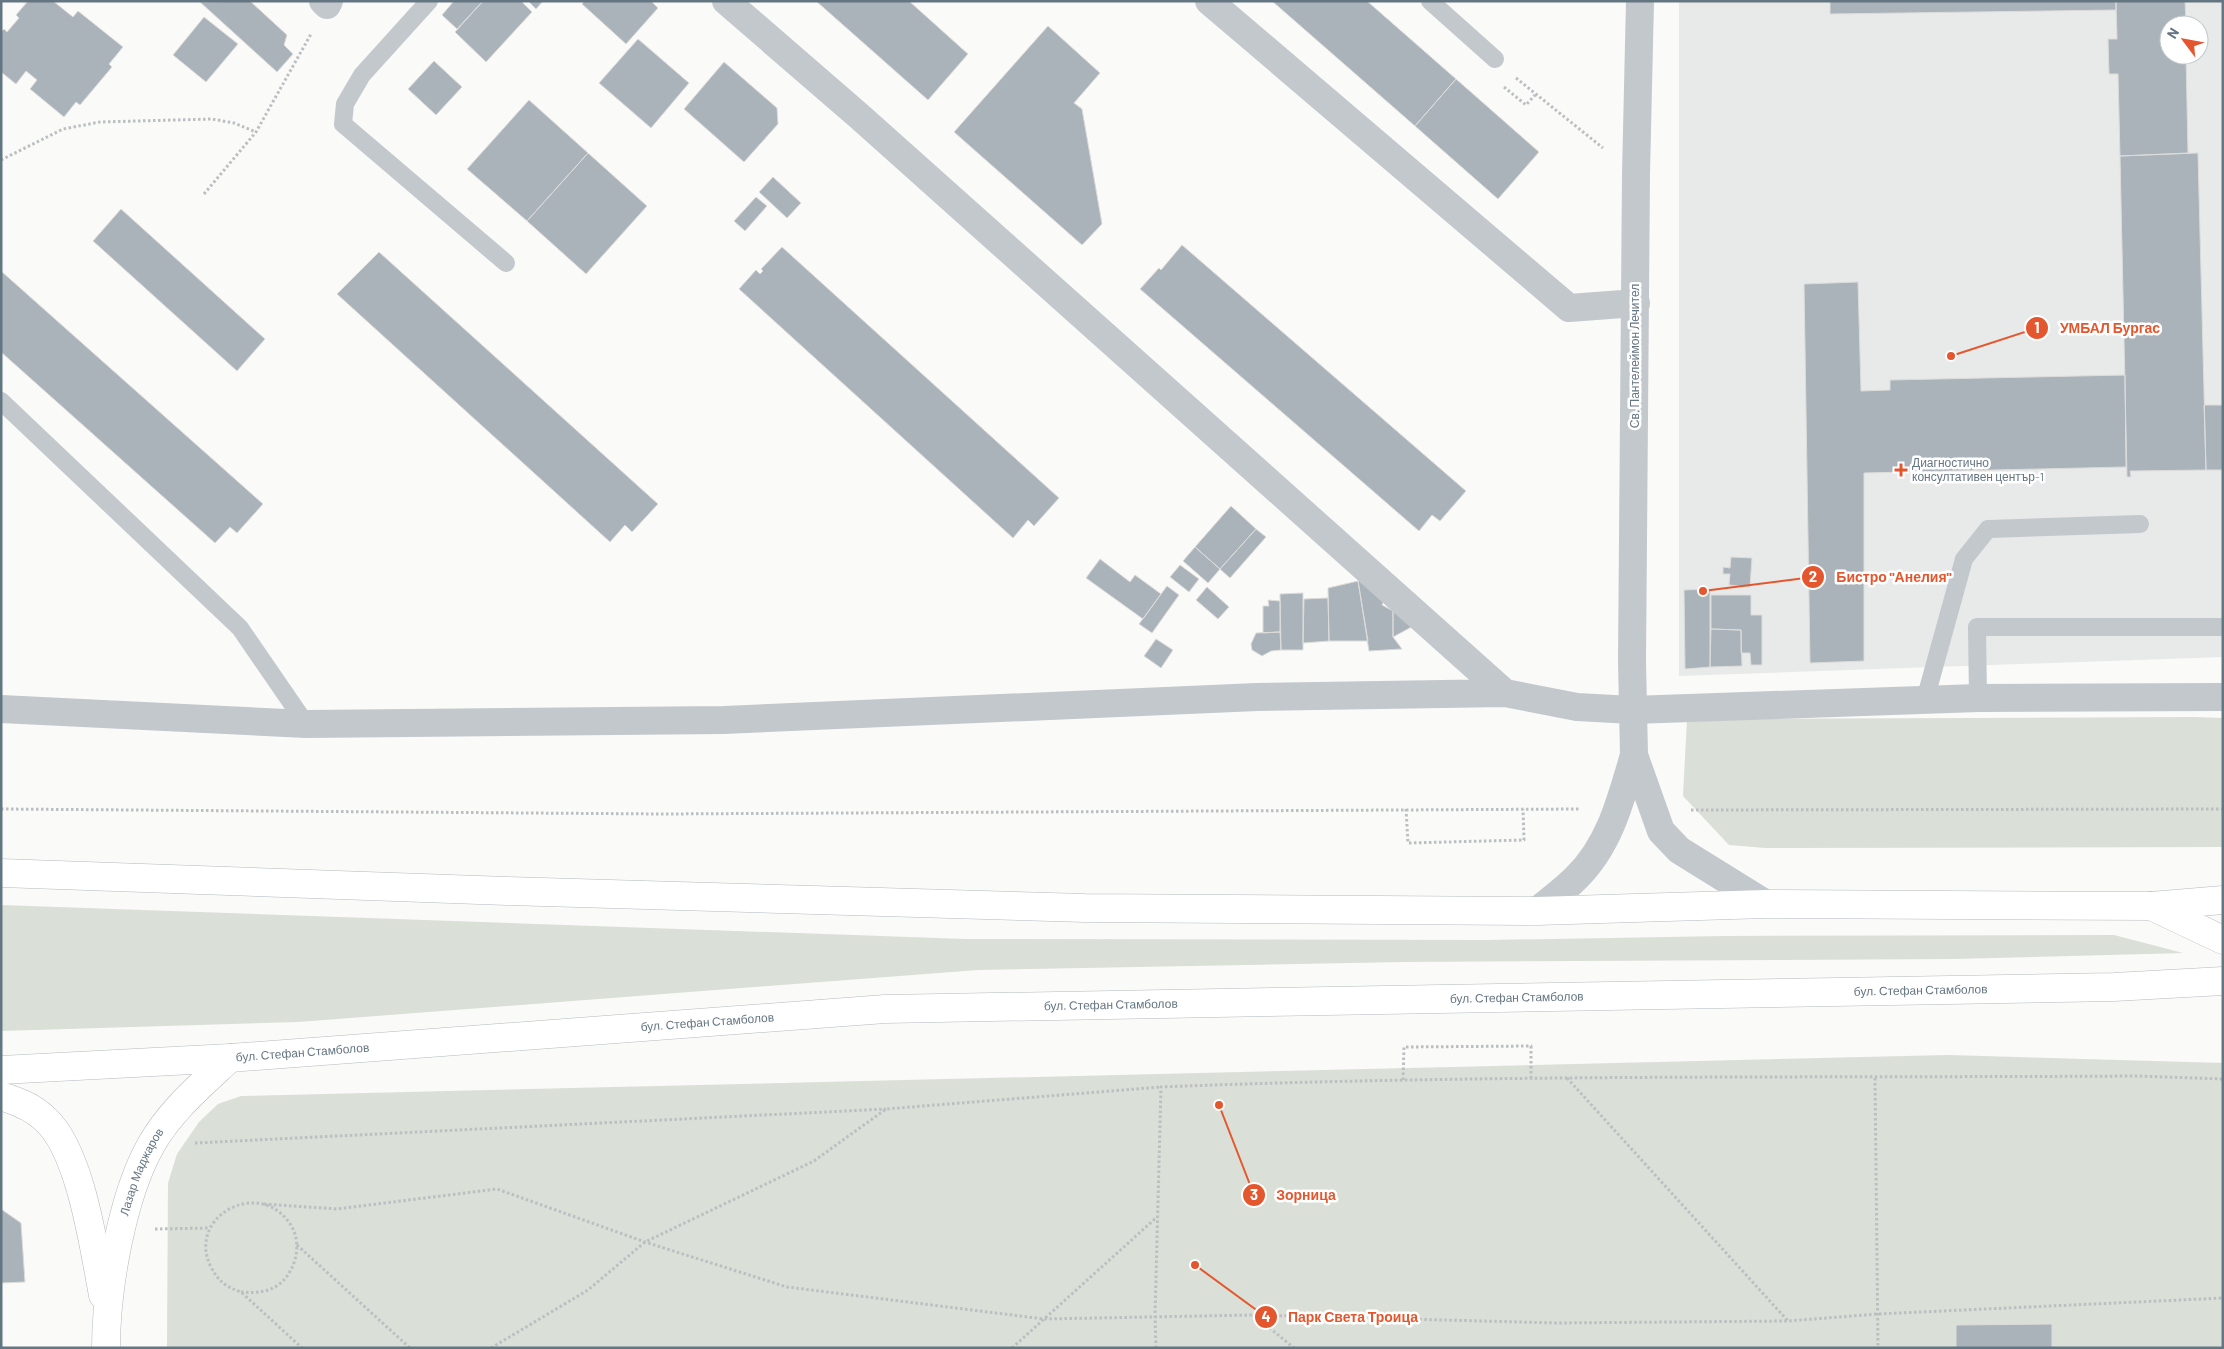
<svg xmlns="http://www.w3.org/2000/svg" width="2224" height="1349" font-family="Barlow,sans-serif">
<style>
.built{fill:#e8e9e9;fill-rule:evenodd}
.green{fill:#dadfd7}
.building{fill:#aab3b9;stroke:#dcdcda}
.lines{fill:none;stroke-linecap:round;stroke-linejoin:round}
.secondary-casing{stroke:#b3babf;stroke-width:29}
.primary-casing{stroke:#b5babe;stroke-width:29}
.path{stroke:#bbbfc2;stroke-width:3;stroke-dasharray:2.5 2.5;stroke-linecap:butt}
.lane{stroke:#c3c8cc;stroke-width:18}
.street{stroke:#c3c8cc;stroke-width:28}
.secondary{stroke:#fff;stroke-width:28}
.primary{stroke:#fff;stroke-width:28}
.poi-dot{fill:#e4572e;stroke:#fff;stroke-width:2}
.labels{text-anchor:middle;stroke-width:5;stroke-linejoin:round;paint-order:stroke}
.street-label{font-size:12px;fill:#657683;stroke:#fff}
.poi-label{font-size:12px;fill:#657683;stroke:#fff;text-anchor:start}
.leader{fill:none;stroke:#e4572e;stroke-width:2}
.callout-dot{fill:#e4572e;stroke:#fff;stroke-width:2}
.mark-label{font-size:15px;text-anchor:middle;font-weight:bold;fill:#fff}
.callout-label{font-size:14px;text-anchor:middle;font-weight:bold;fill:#e4572e;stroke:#fff;stroke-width:5;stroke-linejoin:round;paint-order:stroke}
</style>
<rect width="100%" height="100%" fill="#fafaf8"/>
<path class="built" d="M1679,1H2223V657L1679,676ZM2169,25H2199V55H2169Z"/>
<path class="green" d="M2195,717L2223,718V847L1765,848L1729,845L1683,796L1687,719Z
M1,905L965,939L1487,940L1724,936L2114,935L2183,953L1953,959L1403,962L978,970L298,1022L1,1031Z
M1948,1055L2223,1063V1348H167L168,1183L177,1154L199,1122L218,1104L241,1096Z"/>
<path class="building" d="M28,1H53L73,17L78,11L123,47L109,64L112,67L80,105L76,102L64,117L30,89L37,80L26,71L16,84L1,72V32L4,29L7,32L19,18L16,15Z
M250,1L287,35L284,45L293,54L277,72L200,2Z
M454,1H483L457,29L442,15Z
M483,1H521L532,12L486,62L455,32Z
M528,1H543L536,9Z
M584,1H651L658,8L626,44L582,4Z
M816,1H909L968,54L928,100Z
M1272,1H1367L1456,79L1415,126Z
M1830,1H2116V10L1830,14Z
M2116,1H2185L2186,25H2169V55H2186L2188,153L2120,156L2118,74H2109L2108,39H2117Z
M204,17L238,44L206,82L173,55Z
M1048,26L1100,73L1074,103L1082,109L1102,224L1082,245L954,132Z
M638,39L689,83L651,128L599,83Z
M434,61L462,87L436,115L408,89Z
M724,62L777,108L778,124L744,162L684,109Z
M1456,79L1539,152L1498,199L1415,126Z
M529,100L588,153L527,221L467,169Z
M588,153L647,206L586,274L527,221Z
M2198,153L2206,470L2130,471L2131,477H2127L2120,156Z
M773,177L801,203L787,218L759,192Z
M756,197L767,206L745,231L734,221Z
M121,209L265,339L237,371L93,241Z
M1182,245L1466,491L1440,521L1432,515L1419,531L1140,289L1159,268L1161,270Z
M782,247L1059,498L1034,526L1028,520L1013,538L739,289L756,270L760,274L763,271L761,269Z
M379,252L658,504L632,532L625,525L610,542L337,294Z
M1,271L263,504L237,533L230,527L215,543L1,352Z
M1858,282L1861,391L1890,390V380L2125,375L2126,467L1864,473V661L1810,663L1804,284Z
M2204,405H2223V470H2206Z
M1231,506L1256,529L1220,569L1195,547Z
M1256,529L1266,537L1230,578L1220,569Z
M1195,547L1220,569L1208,583L1183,561Z
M1731,557L1752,558L1750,587L1729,585L1730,574H1723V567L1730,568Z
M1100,559L1130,582L1135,575L1161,594L1143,619L1086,578Z
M1180,565L1199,579L1189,592L1170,577Z
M1368,579L1385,598L1382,605L1393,611V637L1402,649L1369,651L1358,581Z
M1358,581L1368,641H1329L1328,588Z
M1167,586L1179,595L1152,633L1139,624Z
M1207,587L1229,607L1218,619L1196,600Z
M1710,589V667L1685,669L1684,590Z
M1303,593V650H1281L1280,594Z
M1711,595H1751V615H1762V665H1751L1750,653H1741V630L1711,629Z
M1328,598L1329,641L1303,643L1304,599Z
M1268,600L1280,601V632L1263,633V606H1269Z
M1393,611L1417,624L1393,637Z
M1711,629L1741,630L1742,666L1710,667Z
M1280,632L1281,650L1271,651L1262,656L1252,650L1251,644L1256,633Z
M1156,639L1173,650L1161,668L1144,656Z
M1,1209L21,1223L25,1282L1,1283Z
M2052,1324V1348H1956V1325Z"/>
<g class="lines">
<defs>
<g id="secondary">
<path d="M2151,906L2223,900"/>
<path d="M1,1096C17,1101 33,1107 45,1119C81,1151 94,1249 103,1295"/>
<path id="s1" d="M106,1348C106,1289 122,1196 151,1145C170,1111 201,1085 230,1058"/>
</g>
<g id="primary">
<path d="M1,873L507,891L1085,908L1537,911L1766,904L2151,906L2223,940"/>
<path id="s2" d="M1,1070L230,1058L885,1009L2114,987L2223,981"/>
</g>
</defs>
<use href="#secondary" class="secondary-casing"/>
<use href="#primary" class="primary-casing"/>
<path class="path" d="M1516,78L1603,148
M1504,87L1526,105L1535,95
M1,160L63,129L100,122L212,119L234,123L256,132
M204,194L256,132L311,34
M1,809L661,814L1580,809
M1406,809L1408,843L1524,840L1523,809
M1691,810L2223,809
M1567,1078L1788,1321
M1875,1078L1878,1348
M1403,1080L1404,1047L1531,1046V1078
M195,1143L886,1109
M264,1204L337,1209L497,1189L645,1242L787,1287L1044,1319L1254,1315L1557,1323L1788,1321L1878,1314L2223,1298
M155,1229L210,1228
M297,1245L410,1348
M241,1292C253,1293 264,1293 275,1287C294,1276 303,1247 292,1227C262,1175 185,1216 211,1267C218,1281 226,1287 241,1292L302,1348
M1254,1315L1294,1348
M491,1348L588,1290L645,1242L814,1161L886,1109L1161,1087
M1012,1348L1157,1217
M1156,1348L1155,1316L1161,1087C1486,1074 1812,1078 2137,1076L2223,1079"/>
<path class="lane" d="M429,1L362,75L345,104L343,124L506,263
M1430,1L1495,59
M1,401L240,628L306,724
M1978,698L1977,627H2223
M1925,700L1964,559L1988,529L2140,524"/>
<path class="street" d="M323,1L327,5L329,1
M726,1L859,116L1505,693
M1209,1L1569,308L1636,303
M1640,1L1636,174L1632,661L1634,755L1661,831L1679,850L1766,904
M1,709L306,724L724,720L1257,697L1505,693L1577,707L1632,710L1978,698L2223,697
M1537,911C1550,900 1564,890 1576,878C1610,845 1621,799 1634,755"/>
<use href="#secondary" class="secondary"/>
<use href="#primary" class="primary"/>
</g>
<path class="poi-dot" d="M1898.5 462.5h5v5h5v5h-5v5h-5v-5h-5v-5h5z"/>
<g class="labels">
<g class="street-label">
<text transform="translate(1635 356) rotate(-90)" y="4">Св. Пантелеймон Лечител</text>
<text dy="4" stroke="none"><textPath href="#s2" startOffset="1922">бул. Стефан Стамболов</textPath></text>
<text dy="4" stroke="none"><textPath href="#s2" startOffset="1518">бул. Стефан Стамболов</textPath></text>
<text dy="4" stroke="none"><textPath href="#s2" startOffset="1112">бул. Стефан Стамболов</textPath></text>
<text dy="4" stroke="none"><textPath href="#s2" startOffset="708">бул. Стефан Стамболов</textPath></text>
<text dy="4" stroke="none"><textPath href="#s2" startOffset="302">бул. Стефан Стамболов</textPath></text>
<text dy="4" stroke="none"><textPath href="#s1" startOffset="181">Лазар Маджаров</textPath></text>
</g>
<g class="poi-label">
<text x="1912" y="467">Диагностично<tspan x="1912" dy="14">консултативен център-1</tspan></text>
</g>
</g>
<path class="leader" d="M1951 356L2037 328M1703 591L1813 577M1219 1105L1254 1195M1195 1265L1266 1317"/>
<g class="callout-dot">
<circle cx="1951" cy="356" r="5"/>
<circle cx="1703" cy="591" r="5"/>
<circle cx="1219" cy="1105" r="5"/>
<circle cx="1195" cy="1265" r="5"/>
<circle cx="2037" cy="328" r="12"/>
<circle cx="1813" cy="577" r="12"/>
<circle cx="1254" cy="1195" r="12"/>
<circle cx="1266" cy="1317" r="12"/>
</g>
<g class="mark-label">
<text x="2037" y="333">1</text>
<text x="1813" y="582">2</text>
<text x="1254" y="1200">3</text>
<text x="1266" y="1322">4</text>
</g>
<g class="callout-label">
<text x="2110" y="333">УМБАЛ Бургас</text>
<text x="1894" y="582">Бистро "Анелия"</text>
<text x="1306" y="1200">Зорница</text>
<text x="1353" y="1322">Парк Света Троица</text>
</g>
<rect width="2224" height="1349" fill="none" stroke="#657683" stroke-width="5"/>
<g transform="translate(2184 40) rotate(302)"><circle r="24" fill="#ffffff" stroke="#c1c8cd"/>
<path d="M0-4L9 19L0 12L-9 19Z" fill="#e4572e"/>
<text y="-8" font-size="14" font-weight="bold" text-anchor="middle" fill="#657683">N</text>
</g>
</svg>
